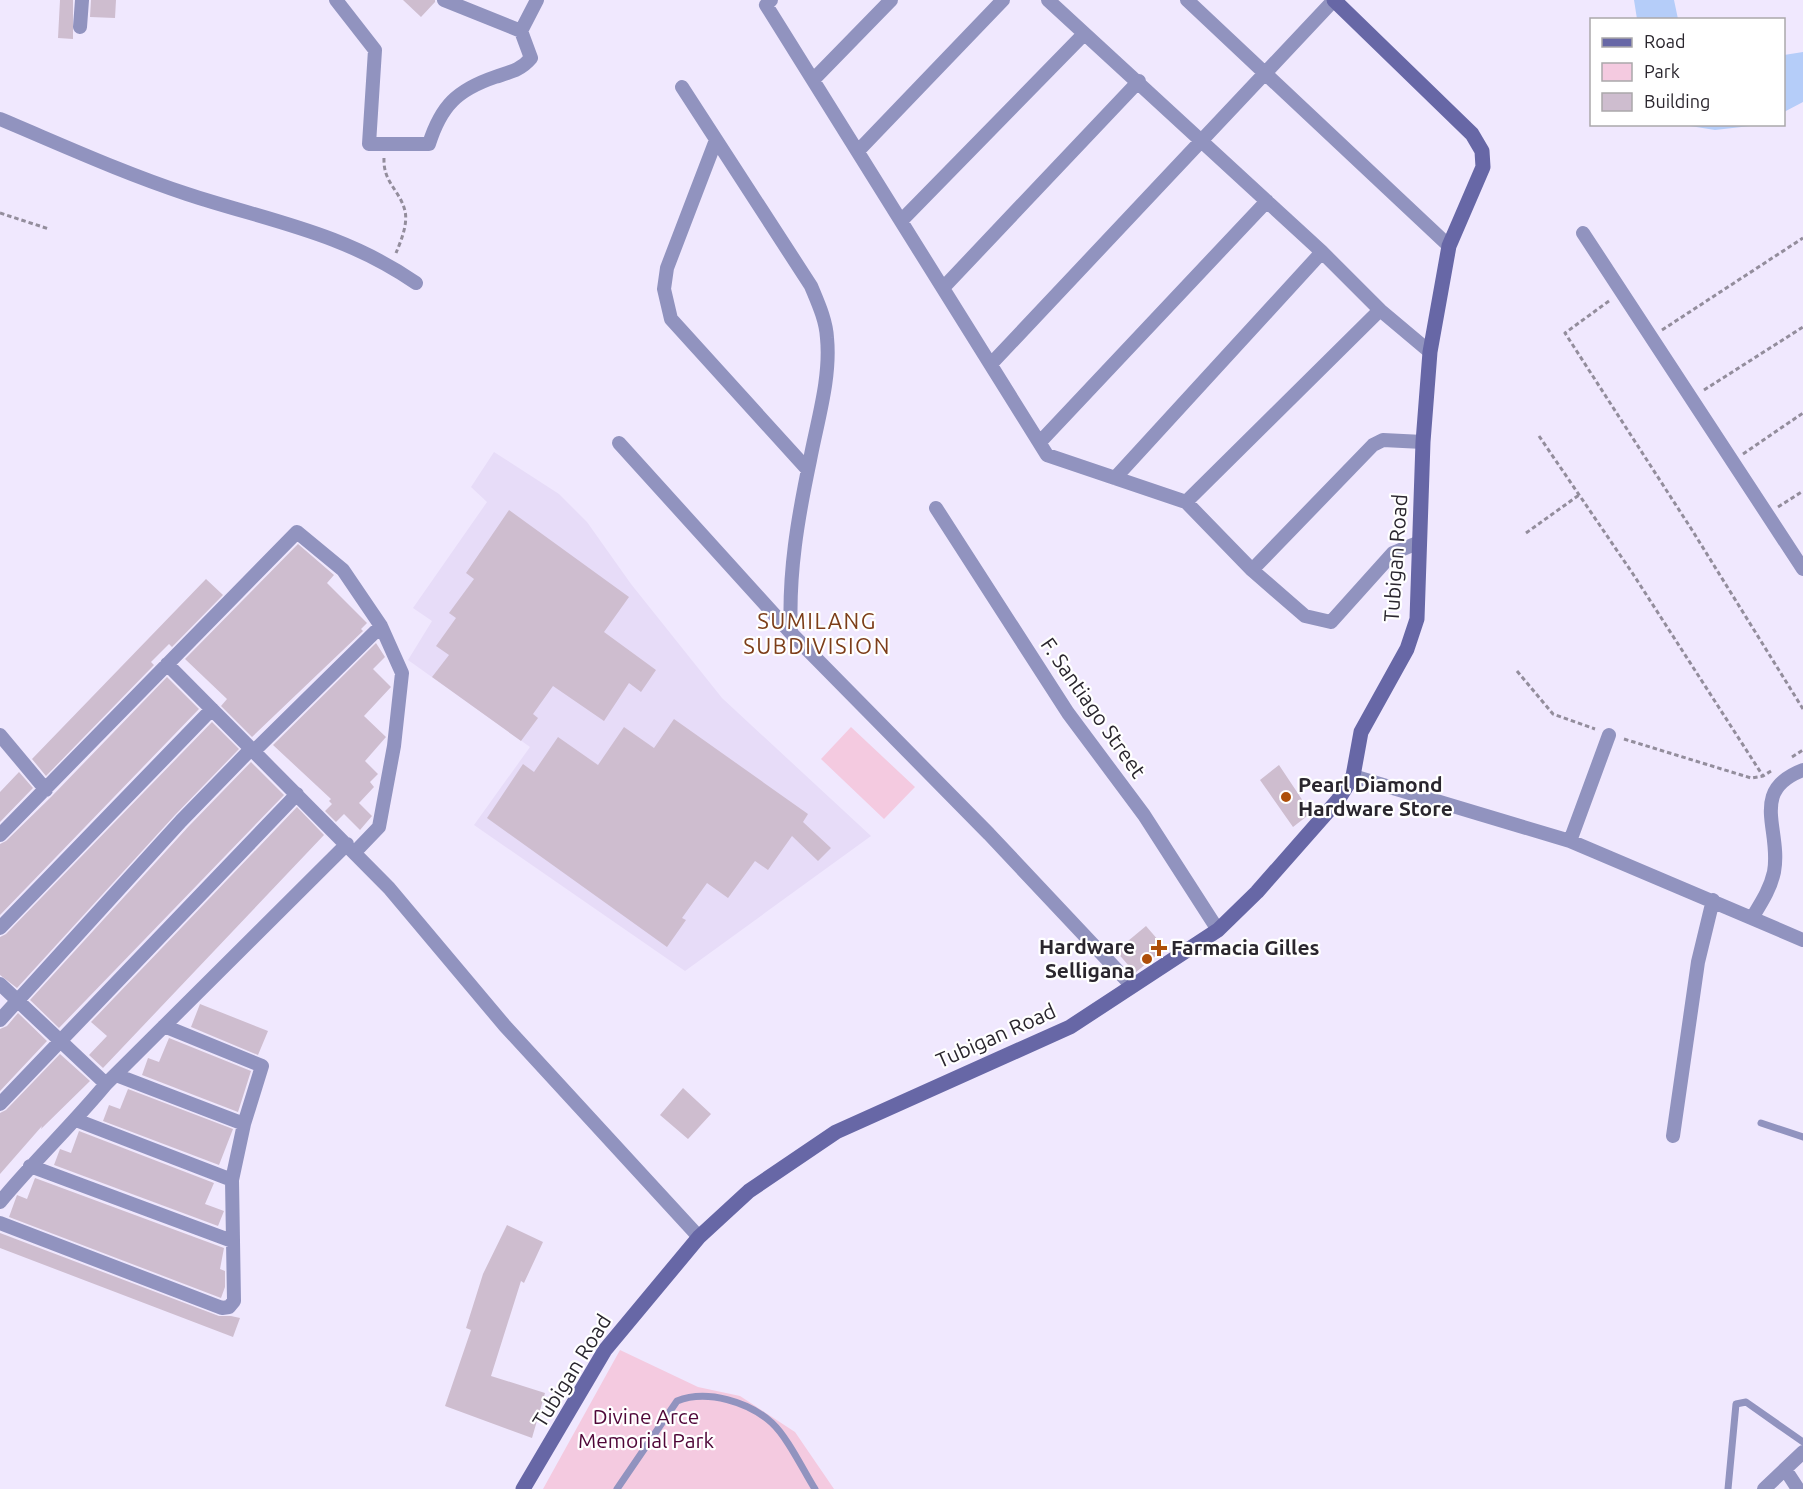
<svg xmlns="http://www.w3.org/2000/svg" width="1803" height="1489" font-family="Ubuntu,sans-serif">
<style>
.built{fill:#e7dcf8}
.green{fill:#f4cae0}
.water{fill:#b5cdf9}
.building{fill:#cebdcf}
.lines{fill:none;stroke-linecap:round;stroke-linejoin:round}
.path{stroke:#938d9c;stroke-width:3;stroke-dasharray:4.5 3;stroke-linecap:butt}
.lane{stroke:#9193bf;stroke-width:7}
.street{stroke:#9193bf;stroke-width:14}
.secondary{stroke:#6767a6;stroke-width:15}
.poi-dot{fill:#ae4e09;stroke:#fff;stroke-width:2}
.labels{text-anchor:middle;stroke-width:4.5;stroke-linejoin:round;paint-order:stroke}
.street-label{font-size:21px;fill:#2a262e;stroke:#fff}
.poi-label{font-size:21px;font-weight:bold;fill:#2a262e;stroke:#fff;text-anchor:start}
.park-label{font-size:21px;fill:#4f0638;stroke:#fff}
.neighbourhood-label{font-size:22px;letter-spacing:1.5px;fill:#7d3e1a;stroke:#fff}
</style>
<rect width="100%" height="100%" fill="#f0e8fe"/>
<path class="built" d="M494,452L559,494L587,522L631,584L722,698L871,836L685,971L474,825L530,747L408,660L432,621L413,608L487,502L471,487Z"/>
<path class="green" d="M851,727L915,787L884,819L821,759Z
M620,1350L698,1387L740,1396L795,1432L834,1489H543Z"/>
<path class="water" d="M1634,0H1674L1678,19H1637Z
M1803,52V102L1784,112V55Z
M1684,125H1759L1715,130Z"/>
<path class="building" d="M60,0H73V39L58,38Z
M91,0H116L115,18L90,17Z
M403,0H435V2L421,17Z
M509,510L629,597L604,632L656,670L641,692L629,683L604,721L553,686L533,714L538,718L521,741L432,677L449,655L436,646L456,618L449,613L474,579L466,573Z
M298,544L334,575L327,583L367,623L361,629L363,631L252,737L221,706L227,699L185,659Z
M206,579L223,595L172,647L169,644L151,662L154,665L46,776L32,759Z
M376,643L385,657L373,669L391,687L364,716L386,737L365,761L378,774L370,782L374,787L359,803L372,816L360,830L344,814L336,822L325,811L332,804L329,801L331,799L273,745Z
M167,677L199,709L0,915V844L6,841L52,796Z
M674,719L808,814L803,822L831,848L818,861L792,836L768,870L755,861L728,898L707,883L682,918L686,920L667,947L487,818L523,764L534,772L558,737L598,765L624,727L654,748Z
M212,722L239,749L175,815L17,988L0,975V937L6,934Z
M251,762L284,795L59,1028L30,1000L188,827Z
M1279,765L1311,813L1293,827L1260,780Z
M19,772L33,788L0,822V792Z
M297,807L324,835L103,1068L89,1055L107,1036L91,1022Z
M1146,926L1165,948L1135,973L1116,951Z
M200,1004L268,1031L258,1055L191,1027Z
M18,1013L47,1041L0,1091V1029L7,1026Z
M169,1038L251,1071L238,1112L142,1075L148,1058L159,1062Z
M60,1054L90,1081L41,1129L42,1126L0,1174V1113L6,1110Z
M683,1088L711,1114L688,1139L660,1115Z
M128,1089L233,1129L219,1165L103,1121L109,1105L120,1109Z
M79,1131L214,1183L205,1204L224,1211L218,1226L54,1165L60,1149L71,1153Z
M35,1178L224,1248L220,1269L225,1271V1287L221,1298L9,1217L17,1195L27,1199Z
M507,1225L543,1242L524,1283L521,1281L491,1376L545,1393L532,1438L445,1406L471,1330L466,1328L483,1274Z
M0,1233L219,1316H231L240,1318L233,1337L0,1248Z"/>
<g class="lines">
<path class="path" d="M384,158C383,183 400,190 405,211C408,224 401,241 396,253
M0,213L49,229
M1609,301L1565,333L1692,530L1803,709
M1662,330L1803,238
M1704,390L1803,327
M1539,436L1633,574L1763,776
M1743,454L1803,413
M1778,507L1803,491
M1526,533L1579,495
M1517,671L1553,714L1595,729
M1624,739L1751,778L1763,776L1771,771
M1792,757L1803,750"/>
<path class="lane" d="M1761,1123L1803,1137
M617,1489L677,1401C707,1389 749,1402 772,1423C788,1438 803,1470 815,1489
M1728,1489L1736,1404L1746,1402L1803,1442"/>
<path class="street" d="M336,0L375,50L369,144H429C441,106 457,90 495,77C510,72 521,70 531,58L521,31
M444,0L521,31L537,0
M771,0L766,5L1047,455L1186,502L1252,570L1305,616L1331,622L1393,553L1420,542
M1048,0L1322,252L1380,310L1430,352
M1187,0L1449,246
M80,27L82,0
M813,80L891,0
M682,87L811,286C818,303 826,320 827,338C831,378 817,422 810,460C798,517 788,574 791,633
M0,119C62,145 123,173 187,194C269,221 342,232 416,283
M716,140L667,268L664,289L671,319L808,470
M858,151L1003,0
M901,221L1084,34
M1583,233L1803,569
M943,288L1139,81
M991,364L1334,0
M1040,442L1267,201
M619,443L791,633L989,834L1132,986
M1115,478L1322,252
M1186,502L1380,310
M936,508L1068,713L1144,815L1218,930
M1252,570L1373,445L1383,440L1423,442
M167,664L389,888L505,1026L699,1237
M0,735L46,790
M254,751L381,626
M1353,776L1570,841L1803,940
M0,835L297,532L343,570L381,626L402,673L394,746L379,827L355,852
M1570,841L1609,735
M1752,918C1761,903 1770,890 1774,872C1782,830 1748,791 1803,770
M0,928L212,709
M0,984L106,1084
M0,1020L181,821L252,748
M116,1075L244,1124
M0,1104L297,794
M76,1120L232,1180
M1673,1136L1698,962L1713,900
M30,1166L232,1241
M0,1202C34,1161 72,1125 106,1084L347,844
M0,1223L222,1308L229,1307L234,1301L232,1180L244,1124L262,1066L164,1026
M1785,1469L1798,1489
M1764,1489L1803,1452"/>
<path class="secondary" d="M523,1489L605,1350L699,1237L749,1191L836,1132L1070,1027L1218,930L1257,892L1338,800L1353,776L1361,732L1407,649L1417,619L1423,442L1430,352L1449,246L1483,167L1482,151L1472,134L1334,0"/>
</g>
<g class="poi-dot">
<circle cx="1286" cy="797" r="6"/>
<path d="M1156 939h6v6h6v6h-6v6h-6v-6h-6v-6h6z"/>
<circle cx="1147" cy="959" r="6"/>
</g>
<g class="labels">
<g class="street-label">
<text transform="translate(1396 558) rotate(-86)" y="7">Tubigan Road</text>
<text transform="translate(1093 708) rotate(55)" y="7">F. Santiago Street</text>
<text transform="translate(996 1036) rotate(-24)" y="7">Tubigan Road</text>
<text transform="translate(572 1371) rotate(-58)" y="7">Tubigan Road</text>
</g>
<g class="poi-label">
<text x="1298" y="792">Pearl Diamond<tspan x="1298" dy="24">Hardware Store</tspan></text>
<text x="1135" y="954" text-anchor="end">Hardware<tspan x="1135" dy="24">Selligana</tspan></text>
<text x="1171" y="955">Farmacia Gilles</text>
</g>
<g class="park-label">
<text x="646" y="1424">Divine Arce<tspan x="646" dy="24">Memorial Park</tspan></text>
</g>
<g class="neighbourhood-label">
<text x="817" y="629">SUMILANG<tspan x="817" dy="25">SUBDIVISION</tspan></text>
</g>
</g>
<rect x="1590" y="18" width="195" height="108" fill="#ffffff" stroke="#aaa8ab" stroke-width="1.5"/>
<rect x="1602" y="38" width="30" height="9" fill="#6767a6" stroke="#aaa8ab" stroke-width="1.5"/>
<text x="1644" y="48" font-size="18" fill="#2a262e">Road</text>
<rect x="1602" y="63" width="30" height="18" fill="#f4cae0" stroke="#aaa8ab" stroke-width="1.5"/>
<text x="1644" y="78" font-size="18" fill="#2a262e">Park</text>
<rect x="1602" y="93" width="30" height="18" fill="#cebdcf" stroke="#aaa8ab" stroke-width="1.5"/>
<text x="1644" y="108" font-size="18" fill="#2a262e">Building</text>
</svg>
